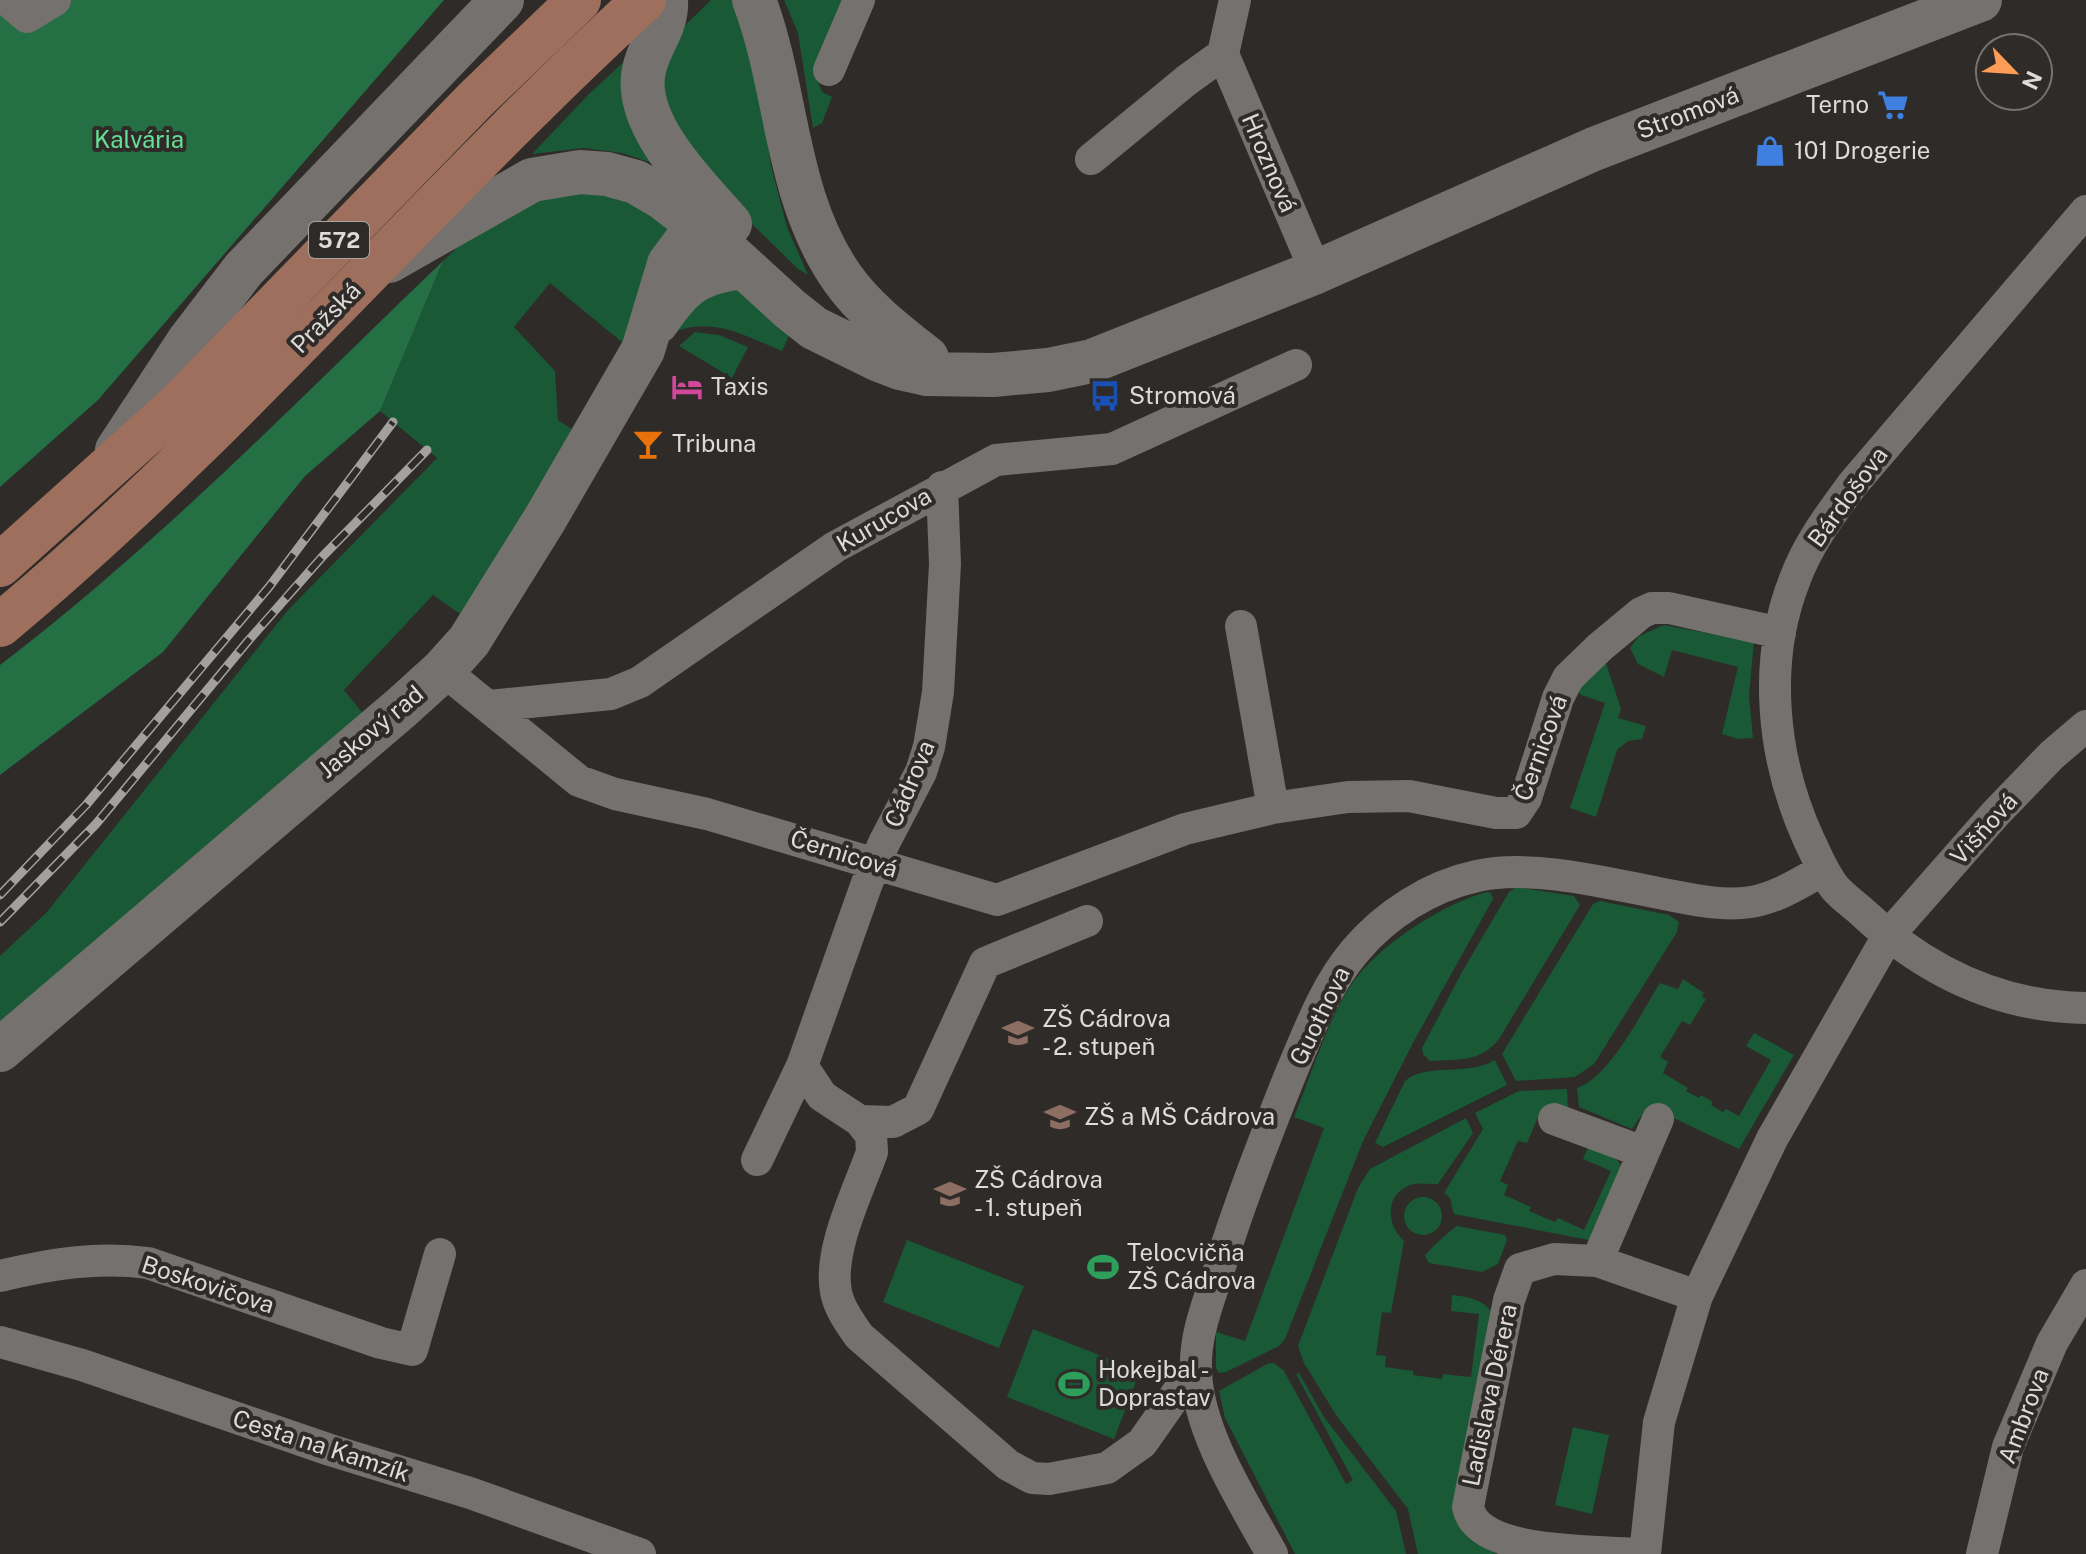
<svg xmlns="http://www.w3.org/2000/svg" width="2086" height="1554" font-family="'Public Sans',sans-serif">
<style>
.green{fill:#195935}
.forest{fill:#256f45}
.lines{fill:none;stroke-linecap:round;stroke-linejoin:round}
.street{stroke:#75716e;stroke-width:32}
.secondary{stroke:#75716e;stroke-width:44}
.primary{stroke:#9e6f5c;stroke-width:44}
.rail-casing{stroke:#a3a19f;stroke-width:9}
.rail{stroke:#2e2b29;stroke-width:6;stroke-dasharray:18;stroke-linecap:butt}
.labels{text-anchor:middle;stroke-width:8;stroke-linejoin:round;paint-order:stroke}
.shield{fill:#2e2b29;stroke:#a8a6a5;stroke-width:2}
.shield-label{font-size:22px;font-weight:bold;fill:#dddbda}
.poi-label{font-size:24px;fill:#dddbda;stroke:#2e2b29;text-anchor:start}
.street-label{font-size:24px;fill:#dddbda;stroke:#2e2b29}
.park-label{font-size:24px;fill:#64e196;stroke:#2e2b29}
</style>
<rect width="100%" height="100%" fill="#2e2b29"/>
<path class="green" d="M711,0H736L756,57L771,166L787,227L808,275L798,269L701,174L676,141L656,65L665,45Z
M784,0H849L815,73L822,92L832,97L822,123L813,128L798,33Z
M630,56L661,166L622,153L584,148L532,154L589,94Z
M629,189L671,231L623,343L550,283L514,327L555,371L558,420L579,434L460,614L433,595L344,690L365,716L0,1024V956L47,912L288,610L437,458L380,411L443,261L462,243L535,192Z
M729,288L745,291L794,325L782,351C747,337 715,317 677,331L686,307Z
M695,332L719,335L748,347L732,378L679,346Z
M1664,625L1754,642L1749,696L1753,738L1738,739L1722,734L1738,667L1672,650L1664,677L1638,664L1630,648L1639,636Z
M1605,660L1621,709L1618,718L1646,726L1642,739L1628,741L1617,750L1596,817L1570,808L1605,703L1581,695L1576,689Z
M1516,887L1574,896L1580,905L1499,1039C1480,1063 1458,1059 1430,1061L1423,1054L1422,1048L1462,972L1509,892Z
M1487,892L1491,893L1493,899L1414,1041L1363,1141L1285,1339L1279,1346L1226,1372L1219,1373L1216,1368V1332L1245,1341L1324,1128L1294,1117C1310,1078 1328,1019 1351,985C1377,946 1442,904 1487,892Z
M1600,901L1669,915L1679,922L1677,932L1594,1064L1575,1077L1516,1081L1502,1054L1593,904Z
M1683,979L1704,993L1702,997L1706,999L1690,1025L1682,1021L1660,1057L1668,1062L1663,1073L1688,1088L1686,1091L1699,1098L1701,1095L1713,1102L1711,1105L1723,1112L1726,1109L1739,1116L1771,1060L1746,1046L1754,1033L1794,1055L1739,1149L1648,1106L1632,1129L1579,1107L1577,1088C1610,1077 1641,1013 1660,983L1678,989Z
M1495,1060L1507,1085L1383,1147L1375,1143L1405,1081C1427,1062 1468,1077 1495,1060Z
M1567,1089L1568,1109L1539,1115L1527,1143L1518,1141L1500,1181L1508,1185L1504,1195L1531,1207L1529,1211L1555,1222L1558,1218L1584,1230L1611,1171L1583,1159L1590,1143C1604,1150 1617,1156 1624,1170L1589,1240L1454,1214L1450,1198L1444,1193L1483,1129L1475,1113L1519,1091Z
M1466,1118L1473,1133L1438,1184C1427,1185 1416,1181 1406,1187C1384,1198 1388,1227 1404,1241L1391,1313L1382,1312L1376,1355L1386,1356L1385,1367L1413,1371V1375L1442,1379L1443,1374L1471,1377L1479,1314L1451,1311L1452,1295C1470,1297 1484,1300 1494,1315L1481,1545L1496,1554H1418L1408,1509L1336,1415L1304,1363L1298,1346L1358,1188L1370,1169Z
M1404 1216a19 19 0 1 1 38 0a19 19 0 1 1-38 0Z
M1457,1226L1505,1235L1507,1240L1498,1264L1482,1272L1429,1263L1425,1256C1427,1251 1452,1229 1457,1226Z
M907,1240L1024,1286L999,1348L883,1302Z
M1033,1329L1140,1371L1114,1439L1007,1397Z
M1274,1363L1284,1371L1346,1484L1353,1480L1296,1374L1299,1373L1324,1417L1396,1511L1406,1554H1295L1225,1418L1219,1391L1267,1364Z
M1573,1427L1609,1435L1592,1514L1555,1505Z"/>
<path class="forest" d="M0,0H444L98,400L0,487Z
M443,261L380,411L305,476L163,652L0,775V665C159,544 299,399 443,261Z"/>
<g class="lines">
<path class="street" d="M7,0L27,17L55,0
M1235,0L1223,54L1316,272
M829,70L859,0
M1091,159L1187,80L1223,54
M2086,211L1852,485C1830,515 1808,544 1795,579C1762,662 1772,759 1809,840C1817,856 1823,873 1835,888C1843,897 1853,904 1862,912C1925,971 1999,1007 2086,1008
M1241,626L1273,808
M443,670L579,781L615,794L707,814L997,900L1185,829L1273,808L1348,797L1409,796L1496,813H1516L1526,798L1558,698L1568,678L1600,647L1641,613L1652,608H1669L1780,633
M489,706L611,694L640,682L835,547L996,460L1112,449L1296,365
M802,1066L867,883L884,843L921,772L929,747L938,692L945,564L942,487
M1554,1119L1643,1152
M860,1121L871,1135L872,1152C858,1192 828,1250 836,1292C839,1308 850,1323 859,1336L1008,1465L1032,1478L1049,1479L1107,1468L1142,1443L1182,1386L1196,1375
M757,1160L802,1066L822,1096L860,1121L893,1122L918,1109L985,963L1087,921
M1597,1261L1658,1119
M0,1276C50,1264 98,1256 148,1263L381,1343L412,1350L440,1254
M0,1342L82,1365L330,1450L470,1493L640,1554
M1272,1554C1243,1501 1198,1433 1196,1371C1194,1333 1211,1296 1222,1260C1242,1196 1266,1135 1291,1073C1309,1031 1325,986 1355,951C1385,915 1430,886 1477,876C1534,863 1615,885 1674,896C1699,901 1725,906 1751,902C1777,898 1801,882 1823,870
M1635,1554C1587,1550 1477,1554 1468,1507L1509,1300L1520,1269L1554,1259L1597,1261L1697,1296
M1645,1554L1659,1422L1697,1296L1772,1139L1888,936L1996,813L2052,755L2086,726
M1982,1554L2008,1447L2052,1343L2086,1285"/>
<path class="secondary" d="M666,0C668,27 649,44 644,70C632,124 698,187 730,224
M754,0C789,92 784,196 843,279C865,310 897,334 927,358
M389,261L532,180L580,172L607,174L636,182L663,198L698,225L790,309L814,328L879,360L900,368L927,374L993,375L1048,370L1092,361L1316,272L1594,149L1980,0
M657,322C683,284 697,272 744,267
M117,450L188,342L244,269L502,0
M0,1050L401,708L443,670L469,641L545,519L643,350L669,264L698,225"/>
<path class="primary" d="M0,565L179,404L476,99L579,0
M0,625C231,433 423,203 644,0"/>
<defs>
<path id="rail" d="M0,895L86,805L269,587L393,422
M0,922L96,824L248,641L323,556L427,450"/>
</defs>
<use href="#rail" class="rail-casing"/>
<use href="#rail" class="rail"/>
</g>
<defs>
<symbol id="supermarket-bare" viewBox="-9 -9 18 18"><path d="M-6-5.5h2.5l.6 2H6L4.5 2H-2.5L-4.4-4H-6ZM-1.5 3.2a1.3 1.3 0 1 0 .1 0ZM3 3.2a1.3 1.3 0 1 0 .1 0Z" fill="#3f7fe0" stroke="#2e2b29" stroke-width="2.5" paint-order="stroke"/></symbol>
<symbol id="shop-bare" viewBox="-9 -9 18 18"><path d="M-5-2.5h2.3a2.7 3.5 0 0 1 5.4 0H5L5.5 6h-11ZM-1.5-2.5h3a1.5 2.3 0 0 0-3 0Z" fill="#3f7fe0" stroke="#2e2b29" stroke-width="2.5" paint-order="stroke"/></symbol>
<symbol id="hotel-bare" viewBox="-9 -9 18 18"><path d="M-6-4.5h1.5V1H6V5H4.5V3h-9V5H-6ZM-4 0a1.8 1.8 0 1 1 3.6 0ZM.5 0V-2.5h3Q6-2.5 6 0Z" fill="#d1479c" stroke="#2e2b29" stroke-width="2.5" paint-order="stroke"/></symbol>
<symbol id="bus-bare" viewBox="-9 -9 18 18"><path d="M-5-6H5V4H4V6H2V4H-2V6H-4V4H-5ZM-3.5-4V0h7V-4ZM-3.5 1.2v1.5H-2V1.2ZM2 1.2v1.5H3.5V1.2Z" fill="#1a4fb4" stroke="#2e2b29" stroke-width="2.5" paint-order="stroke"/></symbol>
<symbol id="bar-bare" viewBox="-9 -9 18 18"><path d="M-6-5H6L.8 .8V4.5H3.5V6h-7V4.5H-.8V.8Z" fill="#e8710a" stroke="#2e2b29" stroke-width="2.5" paint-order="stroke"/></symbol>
<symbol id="school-bare" viewBox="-9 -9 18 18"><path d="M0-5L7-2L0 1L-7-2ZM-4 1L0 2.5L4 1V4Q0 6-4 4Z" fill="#8d6e63" stroke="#2e2b29" stroke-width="2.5" paint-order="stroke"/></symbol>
<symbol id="stadium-bare" viewBox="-9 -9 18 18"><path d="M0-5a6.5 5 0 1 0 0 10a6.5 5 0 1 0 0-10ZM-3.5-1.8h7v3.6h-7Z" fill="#2e9e5b" stroke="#2e2b29" stroke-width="2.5" paint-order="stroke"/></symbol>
</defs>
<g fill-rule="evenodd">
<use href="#supermarket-bare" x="1871" y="83" width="44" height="44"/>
<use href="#shop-bare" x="1748" y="129" width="44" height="44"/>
<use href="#hotel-bare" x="665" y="365" width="44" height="44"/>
<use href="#bus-bare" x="1083" y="374" width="44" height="44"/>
<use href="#bar-bare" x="626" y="422" width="44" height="44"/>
<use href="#school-bare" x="996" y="1011" width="44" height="44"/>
<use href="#school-bare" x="1038" y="1095" width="44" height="44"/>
<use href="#school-bare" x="928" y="1172" width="44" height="44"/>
<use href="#stadium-bare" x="1081" y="1245" width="44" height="44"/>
<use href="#stadium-bare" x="1052" y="1362" width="44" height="44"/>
</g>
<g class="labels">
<rect class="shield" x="309" y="222" width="60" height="36" rx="6"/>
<g class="shield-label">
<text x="339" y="248">572</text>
</g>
<g class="poi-label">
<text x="1869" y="113" text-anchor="end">Terno</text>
<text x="1794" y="159">101 Drogerie</text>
<text x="711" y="395">Taxis</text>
<text x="1129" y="404">Stromová</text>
<text x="672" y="452">Tribuna</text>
<text x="1042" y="1027">ZŠ Cádrova<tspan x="1042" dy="28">- 2. stupeň</tspan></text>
<text x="1084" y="1125">ZŠ a MŠ Cádrova</text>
<text x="974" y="1188">ZŠ Cádrova<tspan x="974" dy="28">- 1. stupeň</tspan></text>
<text x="1127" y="1261">Telocvičňa<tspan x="1127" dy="28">ZŠ Cádrova</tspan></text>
<text x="1098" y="1378">Hokejbal -<tspan x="1098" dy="28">Doprastav</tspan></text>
</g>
<g class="street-label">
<text transform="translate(1688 113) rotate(-21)" y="8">Stromová</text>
<text transform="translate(1269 163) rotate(67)" y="8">Hroznová</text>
<text transform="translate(326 318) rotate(-46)" y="8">Pražská</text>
<text transform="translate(1848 497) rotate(-54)" y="8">Bárdošova</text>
<text transform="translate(884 520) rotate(-30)" y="8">Kurucova</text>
<text transform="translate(371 732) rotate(-40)" y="8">Jaskový rad</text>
<text transform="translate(1541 748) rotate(-70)" y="8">Černicová</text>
<text transform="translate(910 784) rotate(-67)" y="8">Cádrova</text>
<text transform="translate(1984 829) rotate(-48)" y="8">Višňová</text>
<text transform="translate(844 854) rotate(17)" y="8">Černicová</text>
<text transform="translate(1320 1016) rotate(-64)" y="8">Guothova</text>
<text transform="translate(208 1285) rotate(18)" y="8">Boskovičova</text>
<text transform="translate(1490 1395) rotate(-78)" y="8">Ladislava Dérera</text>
<text transform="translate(2024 1416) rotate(-69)" y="8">Ambrova</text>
<text transform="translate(321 1446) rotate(18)" y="8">Cesta na Kamzík</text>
</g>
<g class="park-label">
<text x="139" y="148">Kalvária</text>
</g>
</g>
<g transform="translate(2014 72) rotate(115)"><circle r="38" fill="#2e2b29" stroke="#747170" stroke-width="2"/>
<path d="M0-6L14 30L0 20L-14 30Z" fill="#fd9c56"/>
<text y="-12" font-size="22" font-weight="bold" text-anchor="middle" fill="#dddbda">N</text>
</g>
</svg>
